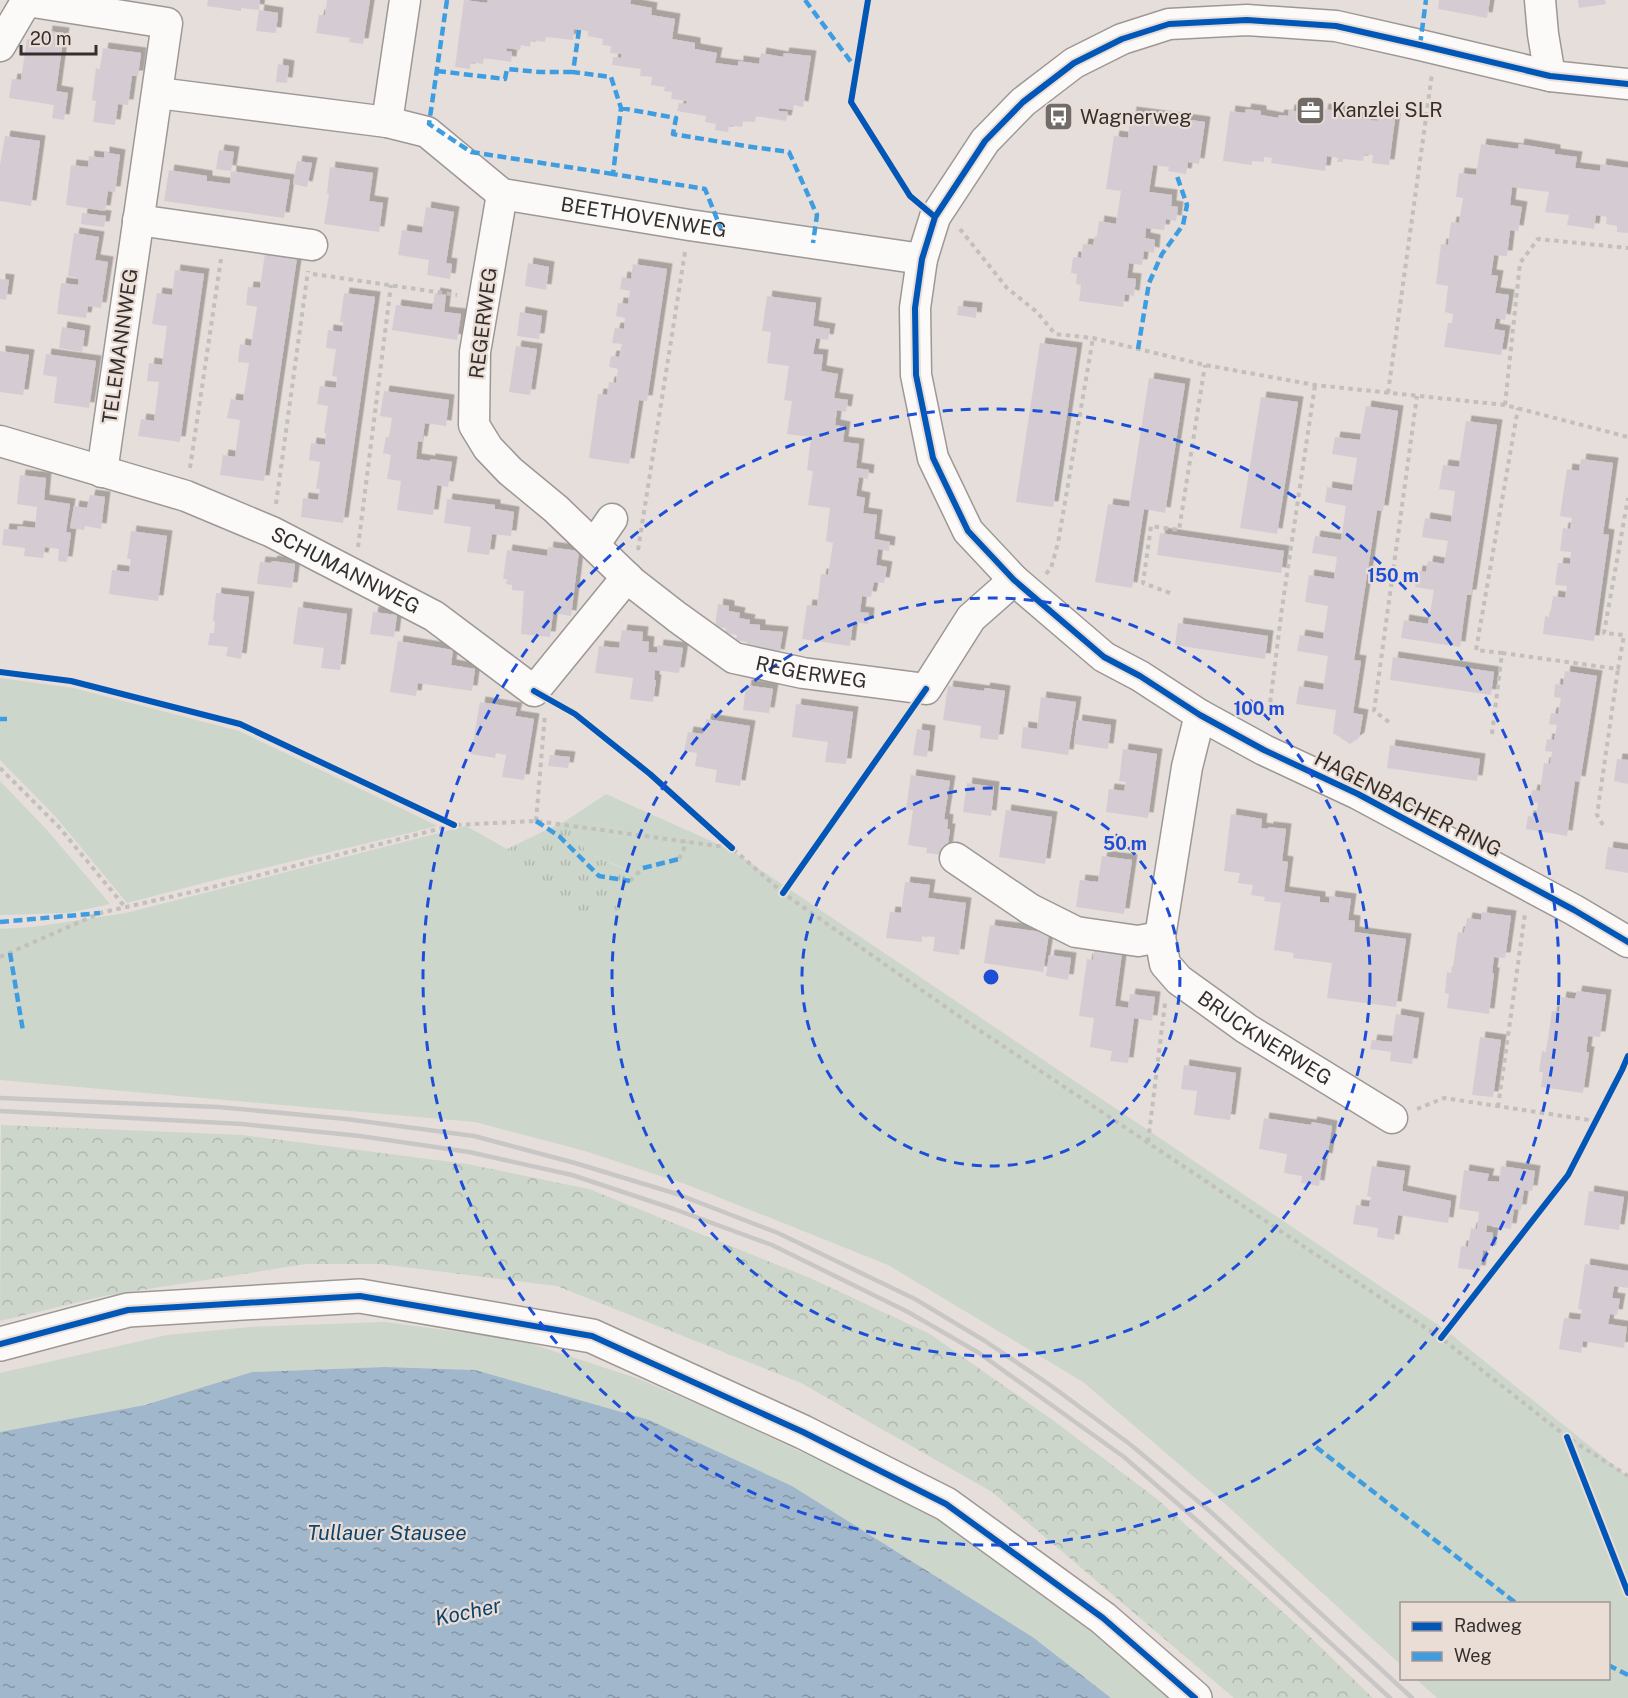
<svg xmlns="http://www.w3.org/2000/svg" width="1628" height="1698" font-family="'Public Sans',sans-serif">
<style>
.green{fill:#cdd6cb}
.forest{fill:url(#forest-crowns)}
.park{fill:url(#park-tufts)}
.water{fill:url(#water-ripples)}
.building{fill:#d4ccd2;filter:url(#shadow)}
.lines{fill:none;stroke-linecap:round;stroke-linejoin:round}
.minor-casing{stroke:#9d9895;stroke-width:33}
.tertiary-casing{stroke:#9d9895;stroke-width:36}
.path{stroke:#c2bfbd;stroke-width:4;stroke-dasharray:4.5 4.5;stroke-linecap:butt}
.minor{stroke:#fbfaf9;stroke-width:30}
.tertiary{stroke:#fbfaf9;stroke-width:33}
.rail{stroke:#c9c7c6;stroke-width:4.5}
.quiet{stroke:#3e9de1;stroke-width:4.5;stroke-dasharray:9 4.5;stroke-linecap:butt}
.cycleway-casing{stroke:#eaddd6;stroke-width:10}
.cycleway{stroke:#0057b8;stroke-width:6}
.ring{fill:none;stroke:#1d4ed8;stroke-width:3;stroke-dasharray:10 8}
.labels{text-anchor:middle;stroke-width:4.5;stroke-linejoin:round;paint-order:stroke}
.poi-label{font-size:20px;fill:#342f2c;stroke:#eaddd6;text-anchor:start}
.street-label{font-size:20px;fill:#342f2c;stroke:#eaddd6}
.water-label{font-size:21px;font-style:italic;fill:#0c456d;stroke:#eaddd6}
.centre{fill:#1d4ed8;stroke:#eaddd6;stroke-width:3}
.ring-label{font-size:18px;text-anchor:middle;font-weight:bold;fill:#1d4ed8;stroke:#eaddd6;stroke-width:4.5;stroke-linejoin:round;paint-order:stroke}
</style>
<defs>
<pattern id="forest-crowns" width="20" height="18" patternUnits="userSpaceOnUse" patternTransform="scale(1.5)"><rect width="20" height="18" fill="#cdd6cb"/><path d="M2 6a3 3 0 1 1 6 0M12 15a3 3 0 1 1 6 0" fill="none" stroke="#b1b8ae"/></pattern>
<pattern id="park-tufts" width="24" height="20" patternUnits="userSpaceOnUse" patternTransform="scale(1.5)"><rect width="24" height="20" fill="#cdd6cb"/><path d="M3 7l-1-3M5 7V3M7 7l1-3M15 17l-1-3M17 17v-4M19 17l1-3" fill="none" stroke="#b1b8ae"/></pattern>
<pattern id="water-ripples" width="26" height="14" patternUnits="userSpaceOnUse" patternTransform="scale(1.5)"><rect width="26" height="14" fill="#a1b7cb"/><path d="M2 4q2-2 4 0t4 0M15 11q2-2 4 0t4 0" fill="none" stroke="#8495a5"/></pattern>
<filter id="shadow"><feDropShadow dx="5.5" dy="-5.5" stdDeviation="0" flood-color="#0004"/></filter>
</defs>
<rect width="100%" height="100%" fill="#e6deda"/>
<path class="green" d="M0,678L73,688L239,731L438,826L215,880L127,903L55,816L0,760Z
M0,781L48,831L110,904L68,913L0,915Z
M606,794L731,850L1447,1331L1628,1477V1698H1437L1416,1679L1608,1678V1604H1402L1401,1665L1222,1501L1083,1382L888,1265L688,1185L585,1151L475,1122L0,1080V929L33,927L126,913L466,826L507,849L542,899L578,922L615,917L630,892L627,869L587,853L567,820Z
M385,1322L520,1340L639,1379L723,1415L967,1530L1178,1698H1111L1034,1638L475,1370L385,1367L252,1372L145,1405L0,1432V1373L167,1335L250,1327Z"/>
<path class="forest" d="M1,1125L243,1135L467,1164L589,1189L810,1278L930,1334L1054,1421L1157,1499L1305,1632L1373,1698H1234L992,1492L801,1383L557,1286L380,1264H306L104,1296L0,1321Z"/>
<path class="park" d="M567,820L587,853L627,870L630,892L615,917L578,922L542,899L507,849Z"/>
<path class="water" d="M385,1367L475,1370L649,1420L792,1486L1034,1638L1111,1698H0V1432L145,1405L252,1372Z"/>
<path class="building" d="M208,0H260L259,10L241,8V11L207,6Z
M327,0H370L363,44L349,42L350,38L316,33L319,15H325Z
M464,0L487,3L488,0H631L630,4L652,8L651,15L675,19L672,39L695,43V49L717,53L715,63L738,66V61L759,64L761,53L783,57L784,53L811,56L803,107L794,105L793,110L779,108V111L788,112L786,121L756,116L755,122L743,121L742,127L729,125L728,132L715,130L716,124L705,122L706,116L677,111L679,103L686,104L687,101L671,99L672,92L664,91L665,87L651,85L652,77L640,76L641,69L612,65L613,57L621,58L622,54L610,53L611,46L602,45L603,39L588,36V31L574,29L573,40L546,37L545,42L531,40L530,47L521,45L520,50L507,48L506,51L512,52L511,62L484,58L483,64L471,62L470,69L455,67Z
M1439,0H1490L1487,18L1438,9Z
M1578,0H1605L1606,4L1579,8Z
M259,10L278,13L276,33L256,31Z
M47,31L64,33L56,91L68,93L64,120L52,118L54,105L9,98L12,79L21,80L27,39L46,42Z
M103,48L141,53L138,76H132L128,105L118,104L115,125L93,122L96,101L92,100L96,68L100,69Z
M278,64L289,66L287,83L276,82Z
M1246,109L1261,111V115L1278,118L1279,115L1288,116L1289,110L1306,113V118L1321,120L1323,109L1352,113V117L1377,121L1378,117L1395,119L1389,165L1372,163L1373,155L1364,154L1363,161L1343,159V162H1337L1338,158L1327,156L1325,171L1271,163L1272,158L1264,157V162L1252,161V165L1223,161L1230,111L1245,113Z
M1131,112L1205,122L1199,164L1188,162L1186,174L1168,171L1169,167L1153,165L1149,192L1172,195L1171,206L1178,207L1176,221L1166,219L1164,230L1146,228L1145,238L1155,240L1154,253L1144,251L1142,265L1129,263L1127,278L1136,279L1134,296L1125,294L1123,307L1079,301L1081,285L1076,284L1077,274L1071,273L1073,257L1081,258L1083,244L1093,245L1095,236H1097L1099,221L1116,224L1121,191L1106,189L1114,136L1128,138Z
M5,136L40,141L31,206L0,201V165Z
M1481,144L1518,149L1519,144L1555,150V154L1577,157L1575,168L1600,171L1601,164L1628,168V233L1617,232V226L1606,224L1607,217L1596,215L1594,229L1567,225L1569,215L1545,212L1549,192L1512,187L1510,205L1522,207L1518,231L1510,230L1507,256L1494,255L1491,275L1498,276L1495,293L1509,295L1505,320L1496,318L1494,329L1505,331L1501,355L1444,347L1448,323H1452L1453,314L1445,312L1448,286L1436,284L1441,244L1448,245L1451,222L1459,223L1463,198L1456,197L1459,173L1476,175Z
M219,150L234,152L231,171L216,169Z
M104,152L120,155L115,192L108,191L105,211L66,205L71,165L88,167L89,156L104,158Z
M297,161L312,163L307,187L293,184Z
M330,167L373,173L369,201L383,203L379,232L324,224L329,194L327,193Z
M169,170L207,176V181L230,184L231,171L290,180L284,218L164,201Z
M426,207L454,212L446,263L452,264L450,279L427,275L429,260L398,255L402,230L422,233Z
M82,213L106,216L104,227L81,224Z
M74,233L99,237L95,260L108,262L101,308L88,306L86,318L57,314L61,283L78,285L79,278L68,276Z
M265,253L297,258L264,481L220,475L223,455L235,457L240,420L227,418L231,399L243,401L249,363L238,362L240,344L251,346L257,307L246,305L248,287L260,288Z
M528,263L549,267L546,290L525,286Z
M633,264L667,269L647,401L639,400L629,464L589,458L598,394L607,395L609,382L616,383L618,369L609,367L611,356L619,357L622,344L612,343L615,328L624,329L625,318L616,316L618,303L628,304L630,291L620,289L622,277L631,279Z
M175,270L204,274L180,442L138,436L141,419L154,421L159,382L147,381L149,363L162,365L167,326L152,324L157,293L172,295Z
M0,279L9,280L6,300L0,299Z
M344,293L375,297L343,523L301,517L303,498L318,500L320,489H316L320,462L309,460L311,443L325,445L326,433H324L328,406L317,404L320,386L336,388L337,377L332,376L336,349L326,348L328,330L342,332L343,322H340Z
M435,293L446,295L444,312L461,314L457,340L392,330L396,305L432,310Z
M767,296L816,303L813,326L830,329L828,340L816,338L813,354L823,355L821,371L838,374L834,398L848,400L846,412L837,410L835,425L845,427L843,442L859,444L856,468L869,470L868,479L859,477L856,496L865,498L863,513L877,515L874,539L890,542L889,551L878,549L876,565L887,567L884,583L874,582L871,597L862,596L860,612L869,613L868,624L853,622L850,646L802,639L807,605L817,606L821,574L828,575L833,543L826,541L830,508L808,505L813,471L807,470L811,437L787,434L792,401L784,400L789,366L767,363L771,332L762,331Z
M958,306L977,308L976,318L957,315Z
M520,312L542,316L539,339L517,336Z
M62,327L85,331L82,352L59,348Z
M1040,343L1077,348L1053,507L1016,502Z
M516,346L537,349L530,395L509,392Z
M0,351L29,355L23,395L0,392Z
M46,354L96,361L89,408L54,403L57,377L43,375Z
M1149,378L1185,384L1165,513L1144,509L1132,588L1095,582L1108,504L1129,507Z
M384,391L449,400L446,426L425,423L422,442L418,441L416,459L430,461V459L452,462L448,487L437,485L433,515L397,510L401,481L387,479L391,455L383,453L386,437H389L392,418L380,416Z
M1261,397L1298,402L1277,534L1240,528Z
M1366,406L1398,411L1383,511L1377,510L1354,660L1361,661L1353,713L1363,715L1359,738L1350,744L1333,733L1336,710L1296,704L1299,686L1323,690L1328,656L1297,651L1300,635L1323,639L1328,606L1305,602L1309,575L1334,579L1337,557L1312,553L1315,536L1341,540L1346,506L1325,502L1327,487L1352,491L1357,458L1332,454L1335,437L1360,440Z
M1466,421L1497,425L1471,595H1467L1460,647L1401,638L1404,620L1428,624L1434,590L1415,587L1417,571L1426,572L1428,561L1444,564L1448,541L1422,537L1425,518L1451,522L1455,491L1439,489L1443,465L1459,467Z
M1581,459L1613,463L1603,534L1609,535L1594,641L1543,634L1545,616L1550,617L1553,596L1565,598L1567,586L1555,585L1558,563L1570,564L1571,552L1560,551L1563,528L1570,529L1572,518L1560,516L1567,469L1579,471Z
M20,475L46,478L44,500L70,504L66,532L71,533L67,562L58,561L59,549L45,547L43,558L24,556L25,548L2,545L4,529L17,530L18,526L35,528L37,507L17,504Z
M90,495L105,497L101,529L85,526L84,530L70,528L74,506L87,508Z
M447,499L495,505V509L514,512L511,536L492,534L489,555L467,552L471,527L444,523Z
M131,531L167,536L158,601L109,594L112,570L129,572L131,559H127Z
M1160,533L1284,551L1281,573L1157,555Z
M548,547L579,551L571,616L553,613L550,637L521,634L524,591L512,590V585L506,584L507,579H503L507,550L547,556Z
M272,561L295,564L292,588L257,584L260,562L271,563Z
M216,593L249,597L241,659L226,656L228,647L208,645L210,633H214L215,622L213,621Z
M718,604L729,606V611L740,613L739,618L750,620L749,624L760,625V630L783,632L779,655L756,652V647L746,646L747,642L736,640L737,635L725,633L726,628L715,627Z
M298,607L347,614L340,670L321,668L324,648L293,644Z
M373,612L397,615L394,637L370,634Z
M1178,623L1268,636L1265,659L1175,645Z
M622,630L643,632L642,641L649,642L648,652L657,653L658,645L683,648L679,673L655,670L654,680H656L653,702L630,699L633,678L595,673L599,646L619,648Z
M398,641L453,650L451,665L475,669L472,691L418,683L416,696L390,692Z
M1393,657L1494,672L1491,695L1390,680Z
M1565,671L1597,676L1580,782L1575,781L1567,836L1526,829L1528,816L1536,817L1538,803L1530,802L1532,790L1540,791L1544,763L1550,764L1552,752L1545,751L1547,739L1554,740L1557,725L1549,724L1551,713L1558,714L1561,698L1554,697L1555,684L1563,685Z
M746,685L773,689L769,713L743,710Z
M948,686L984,691L985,688L1005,691L998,740L980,738L981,726L943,720Z
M1041,697L1076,702L1068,755L1021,748L1023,727L1037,729Z
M480,702L517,708L515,716L534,719L524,780L502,777L506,755L496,753L495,758L471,754Z
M796,704L853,712L846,764L825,762L828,742L792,737Z
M706,719L750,726L740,786L715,782L717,770L695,766L697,753L684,751L688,732L703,734Z
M1077,720L1111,725L1108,749L1074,744Z
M917,729L930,731L927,757L913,755Z
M1390,745L1480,759L1477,781L1387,768Z
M1123,749L1157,754L1148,818L1106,812L1109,789L1124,791L1126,782L1119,781Z
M550,755L570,757L568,768L548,766Z
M1617,759L1628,760V784L1614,781Z
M911,775L950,781L944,819L948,820L947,829H950L947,850L943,855L926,853L927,848L908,845L913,810L906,809Z
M967,783L994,787L991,816L963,812Z
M1006,810L1052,817L1045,864L999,857Z
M1231,814L1262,819L1261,828L1268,829V827L1286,829L1282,861L1288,862L1284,892L1320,897V902L1329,903L1330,896L1351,899L1348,920L1355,921L1354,932L1406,939L1396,1007L1327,998L1332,963L1293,958L1294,953L1274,950L1281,903L1264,901L1265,897L1251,895L1253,885L1238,883L1240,873L1224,871Z
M1608,847L1628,850V873L1605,869Z
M1102,856L1132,860L1124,914L1076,907L1080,880L1098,882Z
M905,882L930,885L928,898L966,903L959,955L933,951L935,937L922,936V942L886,938L890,912L901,913Z
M1482,912L1511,916L1505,958L1494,957L1492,973H1494L1489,1014L1447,1008L1449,994L1445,993L1447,972L1452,973L1458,932L1464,933L1467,918L1481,920Z
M990,925L1049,933L1043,972L984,963Z
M1094,950L1122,953L1115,1006L1128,1008L1130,994L1155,997L1152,1021L1134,1018L1128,1063L1110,1061L1112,1051L1090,1047L1094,1018L1079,1016L1087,959L1093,960Z
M1049,955L1071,958L1068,980L1046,976Z
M1577,991L1606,995L1600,1037L1588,1036L1586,1052H1589L1583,1093L1541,1087L1543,1072H1539L1542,1051L1546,1052L1552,1011L1559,1012L1561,997L1575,999Z
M1396,1014L1419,1018L1412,1064L1390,1061L1391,1052L1370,1049L1372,1040L1392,1042Z
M1480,1037L1501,1040L1493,1097L1472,1095Z
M1184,1065L1236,1073L1230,1120L1194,1115L1197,1091L1181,1089Z
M1264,1118L1311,1125L1312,1122L1332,1126L1327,1159L1323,1158L1319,1186L1301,1183L1302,1176L1284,1173L1287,1154L1259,1149Z
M1372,1166L1405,1171L1402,1191L1451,1201L1448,1223L1398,1215L1394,1240L1377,1237L1378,1228L1353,1224L1356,1205L1369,1207L1371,1197L1367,1196Z
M1501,1166L1535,1171L1532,1191L1524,1190L1521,1210L1514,1209L1511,1229L1487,1225L1486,1232L1493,1233L1490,1251L1483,1250L1480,1271L1458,1268L1461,1246L1468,1247L1471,1228L1477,1229L1479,1212L1459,1209L1464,1170L1489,1174L1487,1181L1499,1182Z
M1589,1191L1624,1197L1619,1230L1584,1225Z
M1585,1264L1628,1271V1288L1614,1286L1612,1298L1620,1299L1617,1315L1610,1314L1608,1324L1627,1327L1624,1348L1583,1341L1581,1353L1559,1349L1564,1318L1580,1320L1582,1310L1578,1309Z"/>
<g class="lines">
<defs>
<g id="minor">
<path d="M1540,0L1543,34L1550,76"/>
<path d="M27,1L167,23L102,472"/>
<path d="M0,46L27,0"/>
<path d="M1628,84L1550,76L1420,45L1336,26L1247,20L1169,24L1122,39L1074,63L1023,102L985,141L935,217L922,259L915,308L916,375L933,458L968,531L1014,580L1104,657L1140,676L1200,715L1264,750L1358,794L1574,910L1628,942"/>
<path id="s1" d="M158,93L387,122L427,132L502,194L689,225L922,259"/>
<path d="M387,122L405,0"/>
<path id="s2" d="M502,194L475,352L474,425L488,448L510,471L556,509L632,582L677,617L734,658L803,673L926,689L971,618L1014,580"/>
<path d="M138,220L312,245"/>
<path id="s3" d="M0,441L186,496L272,532L434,616L534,691L627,577"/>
<path d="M594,545L612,519"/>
<path id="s4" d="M1200,715L1187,767L1160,937L1165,964L1179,980L1247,1029L1392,1118"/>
<path d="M955,858L1030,909L1076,932L1138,941L1160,937"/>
</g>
<path id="tertiary" d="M0,1344L128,1310L360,1296L592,1336L803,1432L946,1504L1103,1618L1195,1698"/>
</defs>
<use href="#minor" class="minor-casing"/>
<use href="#tertiary" class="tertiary-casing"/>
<path class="path" d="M960,229L1007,288L1037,312L1055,334L1093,338L1205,365L1315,385L1505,405L1628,437
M313,274L457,295
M1388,393L1432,74
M1505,405L1520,263L1538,239L1628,248
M190,468L221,259
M276,504L308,271
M358,547L391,285
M638,550L685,252
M1046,574L1051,568L1058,543L1093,338
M1170,593L1143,583L1151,526L1179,530L1205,365
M1502,653L1618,669L1624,635L1604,633L1628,498
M1268,720L1282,608L1315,385
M1389,722L1374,711L1417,396
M1492,734L1502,653L1476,650L1518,408
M0,768L59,827L125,907
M536,821L545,714
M1603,825L1597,815L1618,669
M679,859L687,842
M630,881L643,868
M0,957L100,913L209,888L454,825L536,821L732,848L783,893L973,1026L1441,1338L1567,1437L1628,1476
M1498,1107L1525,914
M1417,1109L1444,1098L1596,1121
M1148,1142L1165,1003"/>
<use href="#minor" class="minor"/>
<use href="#tertiary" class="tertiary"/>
<path class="rail" d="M0,1098L218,1107L346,1119L474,1136L575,1163L677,1194L778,1233L915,1299L985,1341L1050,1385L1131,1445L1212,1513L1412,1698
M0,1111L242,1124L360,1136L469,1152L572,1175L674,1209L772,1245L908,1312L979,1353L1124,1457L1201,1524L1390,1698"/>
<path class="quiet" d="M447,0L429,124L471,152L613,174
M805,0L857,70
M579,30L573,72L611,77L621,108L613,174L705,189L721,229
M1420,45L1426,0
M437,71L505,79L507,69L540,72H573
M621,108L676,118L673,134L745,146L789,152L817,215L813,243
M1138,349L1149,283L1162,254L1183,225L1187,205L1177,176
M0,719H7
M536,821L559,836L599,876L630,881
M643,868L679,859
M0,922L100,913
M10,953L23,1031
M1316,1447L1517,1604
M1608,1665L1628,1675"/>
<defs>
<path id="cycleway" d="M868,0L851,102L910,196L935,217
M1628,84L1550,76L1420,45L1336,26L1247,20L1169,24L1122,39L1074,63L1023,102L985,141L935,217L922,259L915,308L916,375L933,458L968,531L1014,580L1104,657L1140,676L1200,715L1264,750L1358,794L1574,910L1628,942
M0,672L71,681L240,724L454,825
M534,691L575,714L650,774L732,848
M783,893L926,689
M1441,1338L1568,1175L1622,1070L1628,1056
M0,1344L128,1310L360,1296L592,1336L803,1432L946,1504L1103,1618L1195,1698
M1567,1437L1628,1593"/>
</defs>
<use href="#cycleway" class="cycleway-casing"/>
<use href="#cycleway" class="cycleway"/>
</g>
<g class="ring">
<circle cx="991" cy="977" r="189"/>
<circle cx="991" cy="977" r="379"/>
<circle cx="991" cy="977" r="568"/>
</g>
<defs>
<symbol id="office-square" viewBox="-11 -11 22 22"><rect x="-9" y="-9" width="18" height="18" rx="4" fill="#726c69" stroke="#eaddd6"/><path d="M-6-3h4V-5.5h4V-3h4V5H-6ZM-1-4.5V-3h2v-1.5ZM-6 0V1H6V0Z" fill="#fff"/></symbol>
<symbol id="bus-square" viewBox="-11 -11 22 22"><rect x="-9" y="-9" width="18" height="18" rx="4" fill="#726c69" stroke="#eaddd6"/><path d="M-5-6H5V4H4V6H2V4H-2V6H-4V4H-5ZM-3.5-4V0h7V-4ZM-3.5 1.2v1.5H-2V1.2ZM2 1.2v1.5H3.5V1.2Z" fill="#fff"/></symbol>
</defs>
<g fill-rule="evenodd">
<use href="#office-square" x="1294" y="94" width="33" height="33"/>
<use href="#bus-square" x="1042" y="100" width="33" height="33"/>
</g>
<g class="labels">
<g class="poi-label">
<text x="1332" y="117">Kanzlei SLR</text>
<text x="1080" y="124">Wagnerweg</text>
</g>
<g class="street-label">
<text dy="7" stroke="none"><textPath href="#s1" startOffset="513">BEETHOVENWEG</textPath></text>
<text transform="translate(483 323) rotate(-83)" y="7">REGERWEG</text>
<text transform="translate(120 346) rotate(-82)" y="7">TELEMANNWEG</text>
<text dy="7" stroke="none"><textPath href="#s3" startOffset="370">SCHUMANNWEG</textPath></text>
<text dy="7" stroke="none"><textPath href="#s2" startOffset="663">REGERWEG</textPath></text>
<text transform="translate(1408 804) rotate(27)" y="7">HAGENBACHER RING</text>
<text dy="7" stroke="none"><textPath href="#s4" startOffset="378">BRUCKNERWEG</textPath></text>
</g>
<g class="water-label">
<text x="387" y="1540">Tullauer Stausee</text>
<text transform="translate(468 1612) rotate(-12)" y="7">Kocher</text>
</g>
</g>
<circle cx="991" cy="977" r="9" class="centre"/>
<g class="ring-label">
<text x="1393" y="582">150 m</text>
<text x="1259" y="715">100 m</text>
<text x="1125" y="850">50 m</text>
</g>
<rect x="1400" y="1602" width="210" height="78" fill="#eaddd6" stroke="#a19792" stroke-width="1.5"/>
<rect x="1412" y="1622" width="30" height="9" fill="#0057b8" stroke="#a19792" stroke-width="1.5"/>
<text x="1454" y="1632" font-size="18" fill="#342f2c">Radweg</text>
<rect x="1412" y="1652" width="30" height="9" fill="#3e9de1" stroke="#a19792" stroke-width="1.5"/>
<text x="1454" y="1662" font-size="18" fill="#342f2c">Weg</text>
<path d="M21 45v9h75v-9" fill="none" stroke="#342f2c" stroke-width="3"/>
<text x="30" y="45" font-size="18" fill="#342f2c" stroke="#eaddd6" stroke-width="4.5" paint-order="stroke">20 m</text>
</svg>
